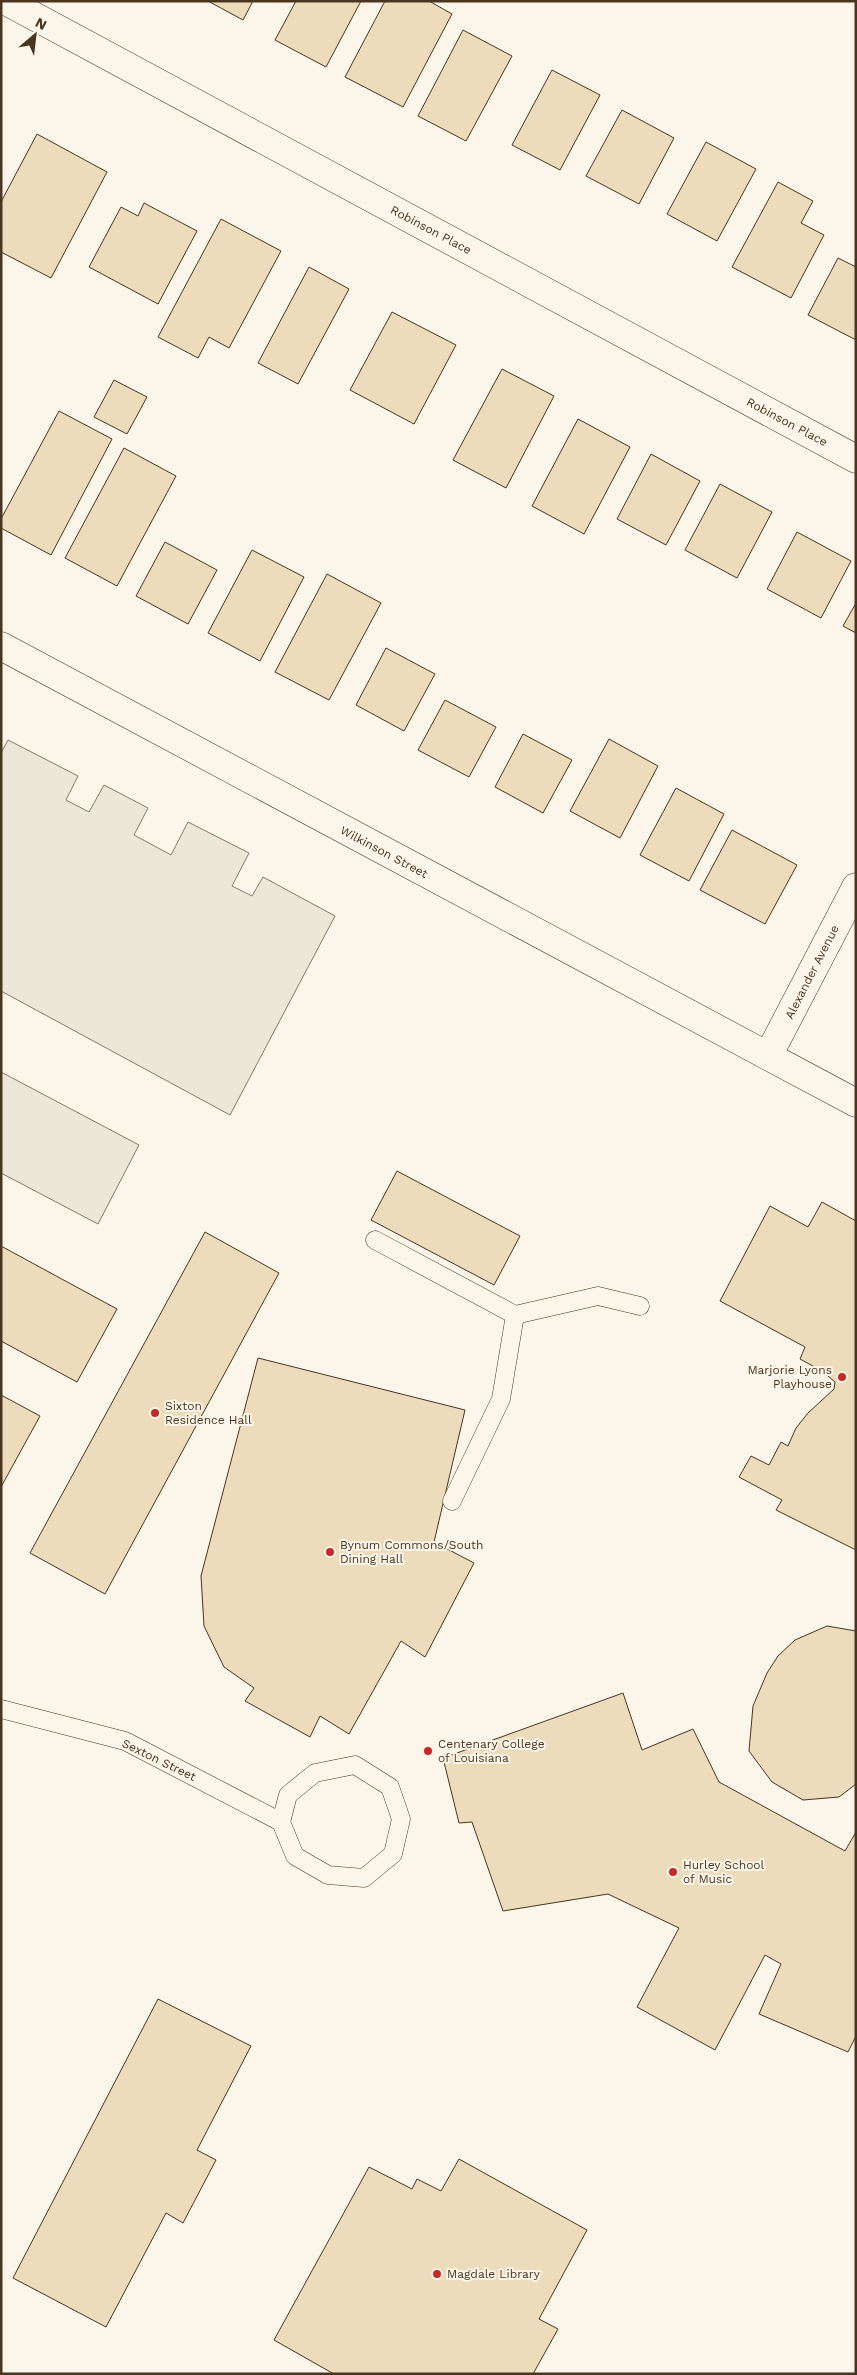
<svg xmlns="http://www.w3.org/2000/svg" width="857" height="2375" font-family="'Work Sans',sans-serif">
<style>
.parking{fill:#ede7d9;stroke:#887966}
.building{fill:#ecdcbc;stroke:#4a3520}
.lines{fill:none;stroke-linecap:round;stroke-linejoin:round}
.service-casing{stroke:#4a3520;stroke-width:19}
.minor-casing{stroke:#4a3520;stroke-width:29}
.service{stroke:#fbf6e9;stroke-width:18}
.minor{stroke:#fbf6e9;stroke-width:28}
.poi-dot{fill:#c62828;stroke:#fbf6e9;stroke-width:2}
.labels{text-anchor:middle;stroke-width:4;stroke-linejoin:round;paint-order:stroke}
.street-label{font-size:12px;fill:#4a3520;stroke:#fbf6e9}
.poi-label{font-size:12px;fill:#4a3520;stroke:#fbf6e9;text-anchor:start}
</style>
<rect width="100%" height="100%" fill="#fbf6e9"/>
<g class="parking">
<polygon points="8,740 78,776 66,800 89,812 104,785 148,808 134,835 171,855 188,822 249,853 232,886 252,896 263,877 335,916 230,1115 1,991 1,753"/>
<polygon points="1,1072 139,1145 98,1224 1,1173"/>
</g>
<g class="building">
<polygon points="208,1 253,1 243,20"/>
<polygon points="296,1 361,1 326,67 275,40"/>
<polygon points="385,1 429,1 452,14 403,107 345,77"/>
<polygon points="463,30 512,56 466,141 418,116"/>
<polygon points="552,70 600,95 560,170 512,145"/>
<polygon points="622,110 674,138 639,204 586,176"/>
<polygon points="37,134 107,172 51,278 1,252 1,202"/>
<polygon points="706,142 756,169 717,241 667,214"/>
<polygon points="778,182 813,201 801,223 824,235 791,298 732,267"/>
<polygon points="144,203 197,231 158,304 89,267 121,207 138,216"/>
<polygon points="221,219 281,251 229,348 209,337 198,358 158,337"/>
<polygon points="838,258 856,267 856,340 808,315"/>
<polygon points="309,267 349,289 298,384 258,363"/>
<polygon points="392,312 456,345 414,424 350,390"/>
<polygon points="502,369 554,396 506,488 453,460"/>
<polygon points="114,380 147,397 127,434 94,417"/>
<polygon points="59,411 112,439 51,555 1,528 1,519"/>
<polygon points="578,419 630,447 584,534 532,506"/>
<polygon points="124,448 176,476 117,586 65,558"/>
<polygon points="651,454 700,481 666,545 617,519"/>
<polygon points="720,484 772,512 737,578 685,550"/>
<polygon points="797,532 851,561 821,618 767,589"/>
<polygon points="165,542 217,570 188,624 136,596"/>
<polygon points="252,550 304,577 260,661 208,633"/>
<polygon points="327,574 381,603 329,700 275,672"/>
<polygon points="856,603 856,633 843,626"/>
<polygon points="386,648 435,674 404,731 356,705"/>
<polygon points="445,700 496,727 469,777 418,750"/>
<polygon points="523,734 572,760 543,813 495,787"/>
<polygon points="609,739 658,766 620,838 570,811"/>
<polygon points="676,788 724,814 689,881 640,855"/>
<polygon points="732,830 797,865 765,924 700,890"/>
<polygon points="397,1171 520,1236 494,1285 371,1220"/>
<polygon points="822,1202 856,1221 856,1550 776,1510 782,1500 739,1477 751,1456 769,1465 781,1442 788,1446 796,1428 808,1413 834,1389 835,1382 822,1371 800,1359 805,1347 720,1301 770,1206 808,1227"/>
<polygon points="205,1232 279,1273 105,1594 30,1553"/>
<polygon points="1,1246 117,1309 77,1382 1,1341"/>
<polygon points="258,1358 465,1410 434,1542 474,1563 425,1657 401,1641 349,1734 320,1716 310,1737 245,1701 254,1688 224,1667 204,1626 201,1576"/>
<polygon points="1,1395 40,1416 1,1487"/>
<polygon points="827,1626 856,1631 856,1784 839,1797 803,1800 772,1782 749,1751 753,1706 767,1673 778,1656 795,1640"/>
<polygon points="623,1693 642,1750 693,1729 719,1782 845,1851 856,1832 856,2036 848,2052 759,2014 781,1964 765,1955 715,2050 637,2007 679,1928 608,1894 503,1911 472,1822 459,1823 443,1758"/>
<polygon points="158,1999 251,2046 197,2150 216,2160 183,2223 166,2213 106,2327 13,2278"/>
<polygon points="459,2159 587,2230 539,2319 558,2329 533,2374 334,2374 274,2340 369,2167 412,2189 417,2179 441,2191"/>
</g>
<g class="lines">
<g class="service-casing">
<g id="service">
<polyline points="375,1240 515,1315 598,1296 640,1306"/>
<polyline points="452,1501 501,1399 515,1315"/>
<polyline points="1,1709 125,1741 281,1822 295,1856 328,1875 364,1878 393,1854 401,1819 390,1787 355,1765 315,1773 288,1795 281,1822"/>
</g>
</g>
<g class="minor-casing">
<g id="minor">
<polyline points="6,1 856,459"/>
<polyline points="1,646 856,1103"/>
<polyline points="768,1056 856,887"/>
</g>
</g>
<use href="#service" class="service"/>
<use href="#minor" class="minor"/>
</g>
<g class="poi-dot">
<circle cx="842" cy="1377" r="5"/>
<circle cx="155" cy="1413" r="5"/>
<circle cx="330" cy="1552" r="5"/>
<circle cx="428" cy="1751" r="5"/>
<circle cx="673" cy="1872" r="5"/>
<circle cx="437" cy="2274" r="5"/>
</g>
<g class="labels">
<g class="street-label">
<text transform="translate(431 230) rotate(28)" y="4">Robinson Place</text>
<text transform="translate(787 422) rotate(28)" y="4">Robinson Place</text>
<text transform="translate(384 852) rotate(28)" y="4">Wilkinson Street</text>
<text transform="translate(812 972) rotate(-63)" y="4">Alexander Avenue</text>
<text transform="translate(159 1760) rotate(26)" y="4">Sexton Street</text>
</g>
<g class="poi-label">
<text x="832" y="1374" text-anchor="end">Marjorie Lyons<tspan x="832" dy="14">Playhouse</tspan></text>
<text x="165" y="1410">Sixton<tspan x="165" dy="14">Residence Hall</tspan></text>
<text x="340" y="1549">Bynum Commons/South<tspan x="340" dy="14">Dining Hall</tspan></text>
<text x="438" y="1748">Centenary College<tspan x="438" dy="14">of Louisiana</tspan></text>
<text x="683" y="1869">Hurley School<tspan x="683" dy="14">of Music</tspan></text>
<text x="447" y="2278">Magdale Library</text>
</g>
</g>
<rect width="857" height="2375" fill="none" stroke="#4a3520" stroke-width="5"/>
<g transform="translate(35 35) rotate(28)" stroke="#fbf6e9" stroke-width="4" paint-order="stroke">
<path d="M0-4L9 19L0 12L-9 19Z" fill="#4a3520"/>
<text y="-8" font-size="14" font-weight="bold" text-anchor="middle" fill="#4a3520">N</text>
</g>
</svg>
